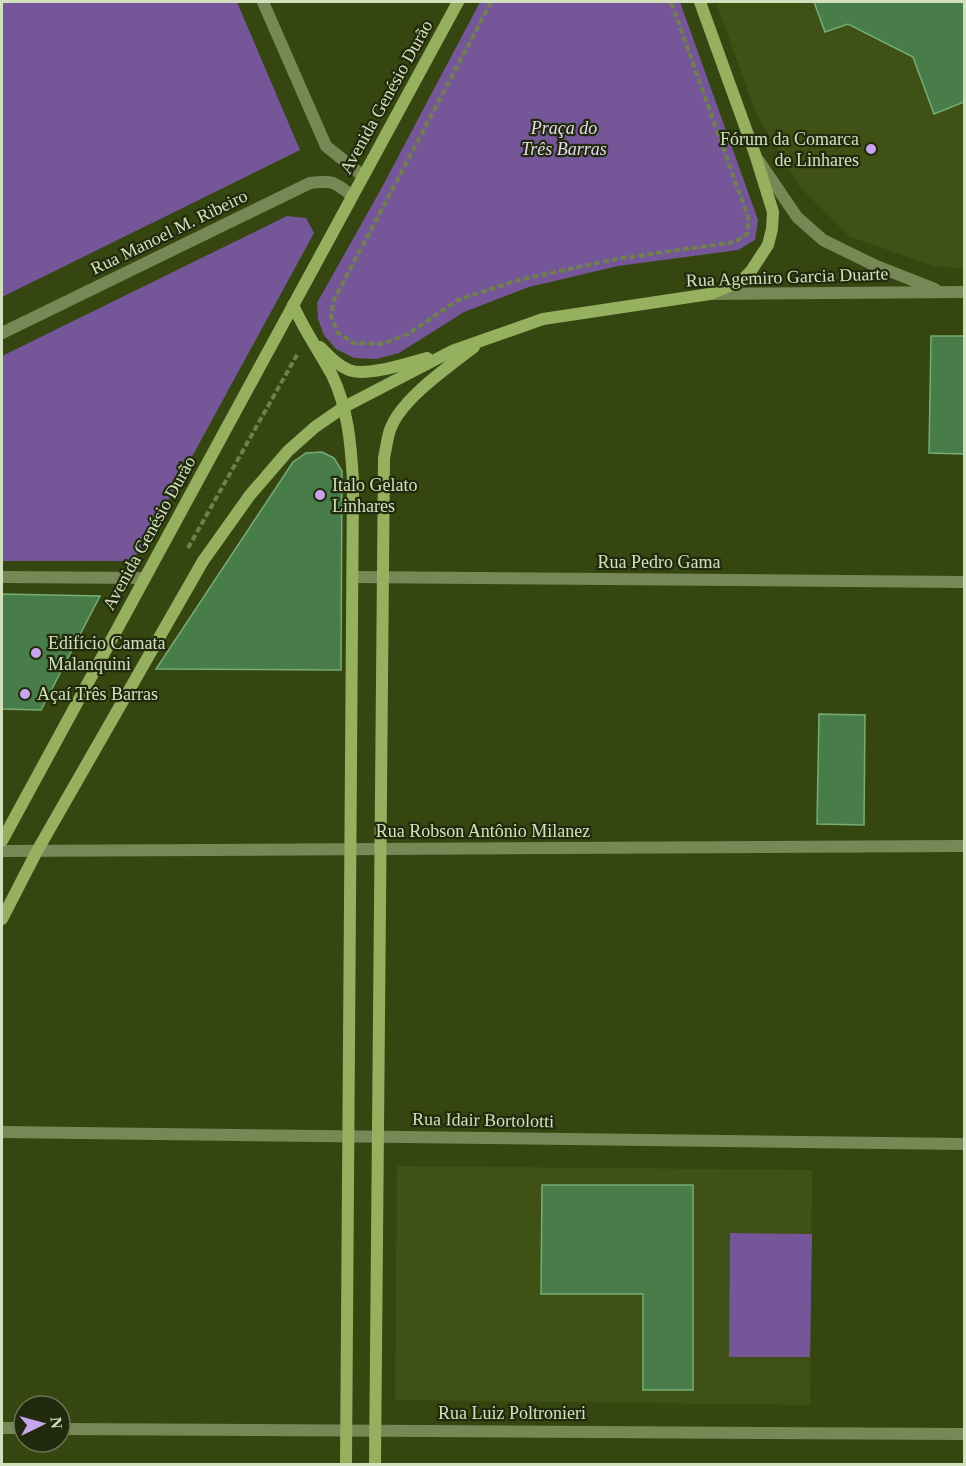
<svg xmlns="http://www.w3.org/2000/svg" width="966" height="1466" font-family="'Times New Roman',serif">
<style>
.built{fill:#3f5114}
.green{fill:#755699}
.building{fill:#487d49;stroke:#76ad76;stroke-width:1.5}
.lines{fill:none;stroke-linecap:round;stroke-linejoin:round}
.path{stroke:#707f50;stroke-width:4;stroke-dasharray:6 3;stroke-linecap:butt}
.street{stroke:#768856;stroke-width:12}
.secondary{stroke:#95b05f;stroke-width:12}
.poi-dot{fill:#c7a6ef;stroke:#212a0d;stroke-width:2}
.labels{text-anchor:middle;stroke-width:4.5;stroke-linejoin:round;paint-order:stroke}
.street-label{font-size:18px;fill:#d3e0bd;stroke:#212a0d}
.park-label{font-size:18px;font-style:italic;fill:#e2d6f1;stroke:#212a0d}
.poi-label{font-size:18px;fill:#d3e0bd;stroke:#212a0d;text-anchor:start}
</style>
<rect width="100%" height="100%" fill="#364611"/>
<g class="built">
<polygon points="716,2 964,2 964,268 937,267 850,237 798,185 756,113"/>
<polygon points="397,1166 812,1170 810,1405 395,1400"/>
</g>
<g class="green">
<polygon points="2,2 237,2 300,150 2,297"/>
<polygon points="480,2 680,2 758,220 755,240 738,250 618,266 529,287 464,312 399,353 376,359 354,358 336,349 324,335 318,319 317,303 381,189"/>
<polygon points="287,216 306,218 314,233 140,552 126,561 2,561 2,356"/>
<polygon points="730,1233 812,1234 810,1357 729,1357"/>
</g>
<g class="building">
<polygon points="814,2 964,2 964,102 934,114 913,57 848,24 825,32"/>
<polygon points="931,336 964,336 964,454 929,453"/>
<polygon points="322,452 334,458 342,471 341,670 156,669 293,462 306,453"/>
<polygon points="2,594 100,596 41,710 2,709"/>
<polygon points="819,714 865,715 864,825 817,824"/>
<polygon points="542,1185 693,1185 693,1390 643,1390 643,1294 541,1294"/>
</g>
<g class="lines">
<g class="path">
<polyline points="491,2 334,300 331,316 338,333 353,343 382,344 408,334 458,300 518,280 616,259 735,242 747,234 749,220 671,2"/>
<polyline points="188,548 298,353"/>
</g>
<g class="street">
<polyline points="263,2 326,146 363,176"/>
<polyline points="759,161 797,217 823,240 874,265 935,289"/>
<polyline points="711,294 964,292"/>
<path d="M2 333 310 183C333 180 335 182 352 196"/>
<polyline points="2,577 144,578"/>
<polyline points="352,577 964,582"/>
<polyline points="2,851 964,846"/>
<polyline points="2,1132 964,1144"/>
<polyline points="2,1428 24,1428"/>
<polyline points="60,1429 964,1434"/>
</g>
<g class="secondary">
<path d="M293 305C304 330 319 351 332 375 348 408 351 445 353 481L346 1464"/>
<path d="M320 347C329 356 337 365 349 370 367 377 408 363 427 358"/>
<polyline points="2,841 458,2"/>
<polyline points="2,919 37,851 203,561 250,495 288,451 315,427 344,407 452,351 543,319 710,294 741,281 751,271 768,245 772,229 773,212 755,154 700,2"/>
<path d="M375 1464 384 458C386 449 387 439 390 430 400 400 448 367 474 347"/>
</g>
</g>
<g class="poi-dot">
<circle cx="871" cy="149" r="6"/>
<circle cx="320" cy="495" r="6"/>
<circle cx="36" cy="653" r="6"/>
<circle cx="25" cy="694" r="6"/>
</g>
<g class="labels">
<g class="street-label">
<text transform="translate(386 97) rotate(-61)" y="6">Avenida Genésio Durão</text>
<text transform="translate(169 232) rotate(-26)" y="6">Rua Manoel M. Ribeiro</text>
<text transform="translate(787 277) rotate(-2)" y="6">Rua Agemiro Garcia Duarte</text>
<text transform="translate(149 533) rotate(-61)" y="6">Avenida Genésio Durão</text>
<text x="659" y="568">Rua Pedro Gama</text>
<text x="483" y="837">Rua Robson Antônio Milanez</text>
<text transform="translate(483 1120) rotate(1)" y="6">Rua Idair Bortolotti</text>
<text x="512" y="1419">Rua Luiz Poltronieri</text>
</g>
<g class="park-label">
<text x="564" y="134">Praça do<tspan x="564" dy="21">Três Barras</tspan></text>
</g>
<g class="poi-label">
<text x="859" y="145" text-anchor="end">Fórum da Comarca<tspan x="859" dy="21">de Linhares</tspan></text>
<text x="332" y="491">Italo Gelato<tspan x="332" dy="21">Linhares</tspan></text>
<text x="48" y="649">Edifício Camata<tspan x="48" dy="21">Malanquini</tspan></text>
<text x="37" y="700">Açaí Três Barras</text>
</g>
</g>
<rect width="966" height="1466" fill="none" stroke="#d3e0bd" stroke-width="6"/>
<g transform="translate(42 1424) rotate(85)"><circle r="28" fill="#212a0d" stroke="#687353" stroke-width="1.5"/>
<path d="M0-4.5L10 22L0 15L-10 22Z" fill="#c7a6ef"/>
<text y="-9" font-size="16" font-weight="bold" text-anchor="middle" fill="#d3e0bd">N</text>
</g>
</svg>
